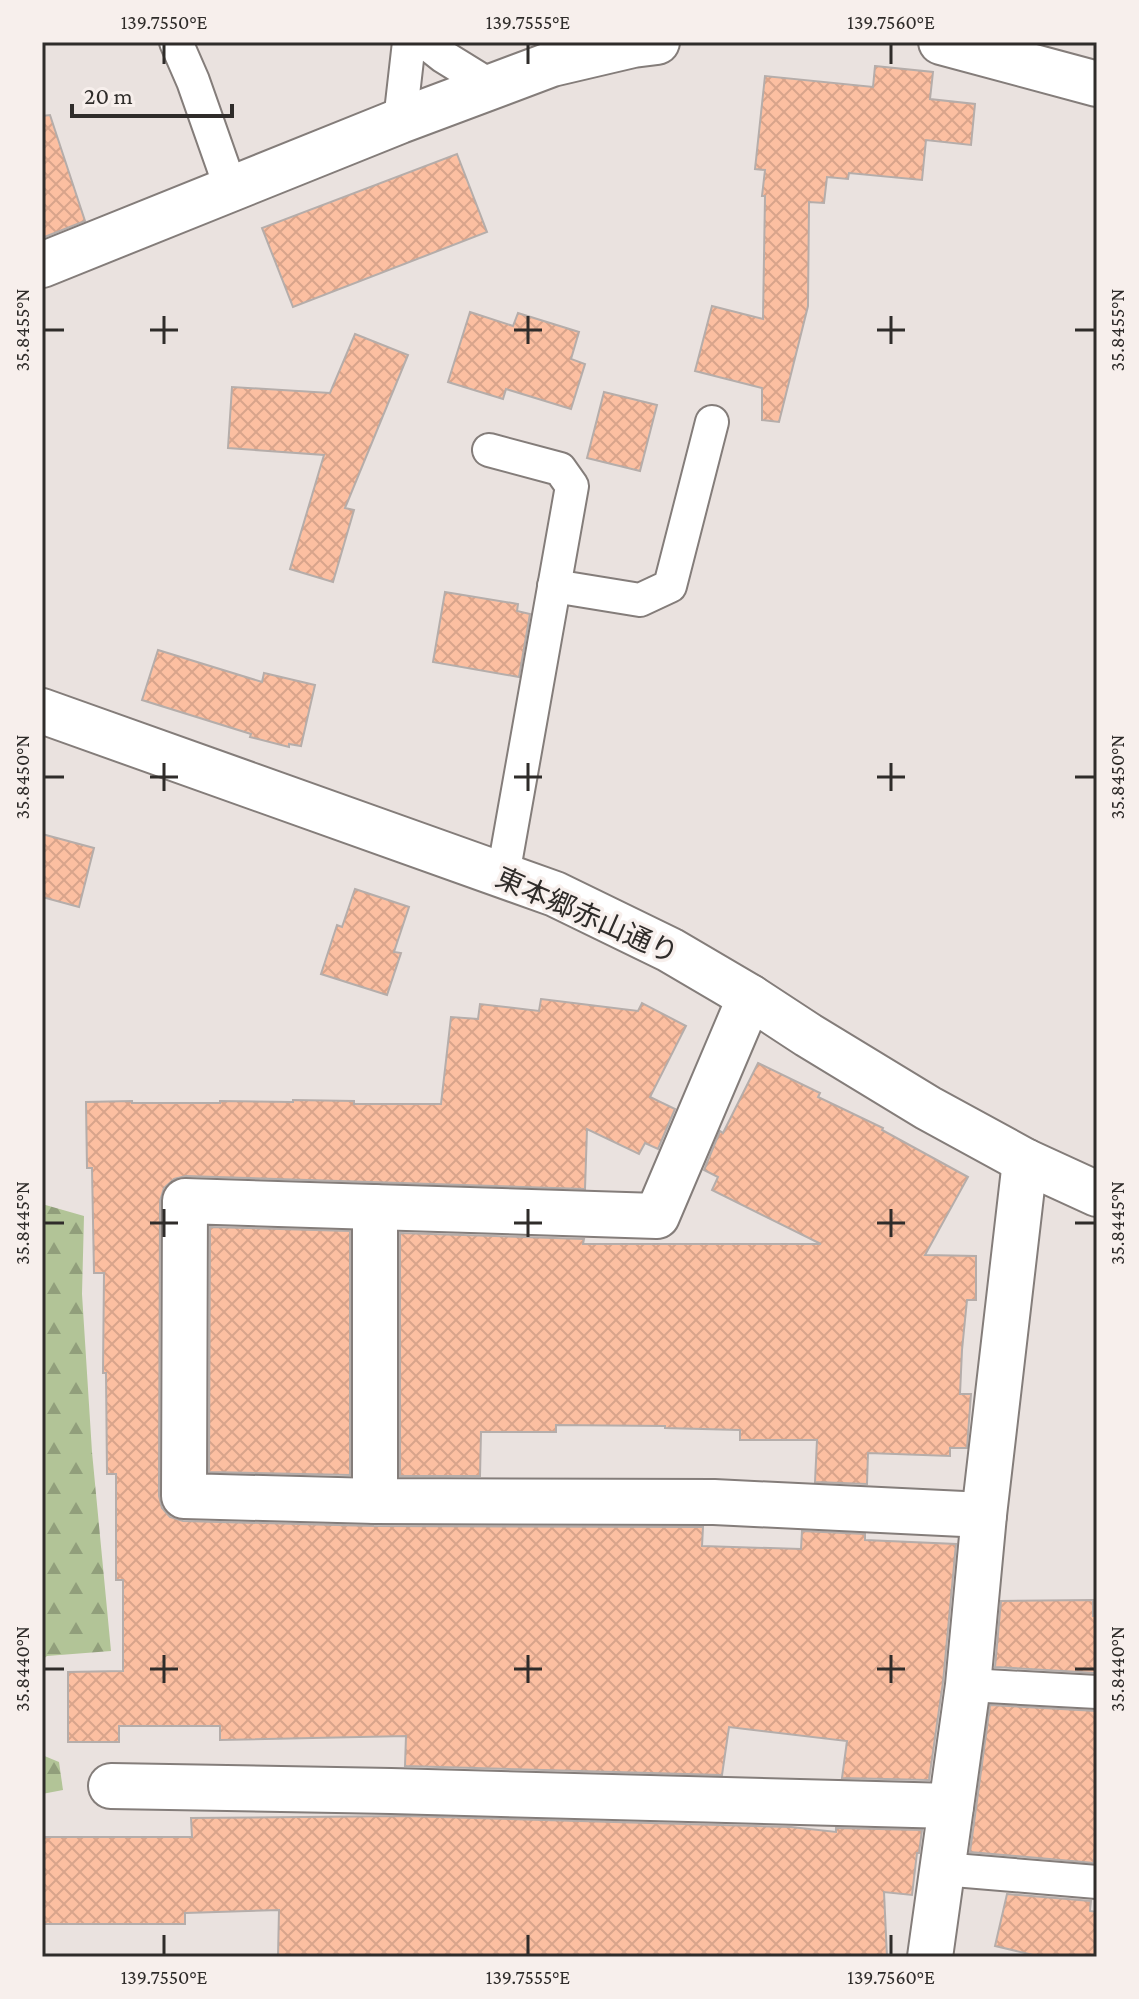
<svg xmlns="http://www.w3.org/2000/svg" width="1139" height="1999" font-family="'Crimson Pro','Noto Sans JP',serif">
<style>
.forest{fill:url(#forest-firs)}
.building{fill:url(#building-cross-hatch);stroke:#b5adaa;stroke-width:2}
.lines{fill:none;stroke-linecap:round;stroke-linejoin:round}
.lane-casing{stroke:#847d7a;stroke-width:36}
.street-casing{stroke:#847d7a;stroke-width:48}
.secondary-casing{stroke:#847d7a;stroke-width:48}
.lane{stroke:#fff;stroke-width:32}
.street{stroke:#fff;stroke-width:44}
.secondary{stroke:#fff;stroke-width:44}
.ticks{fill:none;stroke:#2f2c2a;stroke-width:3}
.labels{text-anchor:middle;stroke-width:7;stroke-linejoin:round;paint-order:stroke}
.street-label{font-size:28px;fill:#2f2c2a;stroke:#f7efec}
.neatline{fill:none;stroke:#2f2c2a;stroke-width:3}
.ticks-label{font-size:20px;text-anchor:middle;fill:#2f2c2a}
</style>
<defs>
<pattern id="forest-firs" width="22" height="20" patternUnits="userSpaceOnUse" patternTransform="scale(2)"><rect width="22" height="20" fill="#b2c497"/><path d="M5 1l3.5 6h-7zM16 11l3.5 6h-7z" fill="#919f7b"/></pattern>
<pattern id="building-cross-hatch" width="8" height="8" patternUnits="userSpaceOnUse" patternTransform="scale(2)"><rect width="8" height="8" fill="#fcbfa1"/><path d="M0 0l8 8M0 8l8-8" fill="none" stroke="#d8a48b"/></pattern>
</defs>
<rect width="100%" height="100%" fill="#eae2df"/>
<g class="forest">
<polygon points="42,1204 84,1216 82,1294 92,1452 111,1651 47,1656 42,1660"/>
<polygon points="42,1755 59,1762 63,1790 42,1794"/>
</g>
<g class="building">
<polygon points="875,66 933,72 930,99 975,104 971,145 926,140 922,180 849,173 848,179 827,177 824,203 809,202 808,306 779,422 762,420 762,388 695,371 712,306 763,319 765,196 762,196 765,170 755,169 765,76 873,87"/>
<polygon points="50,115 85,221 42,238 42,116"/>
<polygon points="457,154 487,232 293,307 262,228"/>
<polygon points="470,312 513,326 518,313 579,332 571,359 585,364 571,409 506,389 503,399 448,382"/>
<polygon points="355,334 408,355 345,508 354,510 333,582 290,569 324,455 228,448 232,387 330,393"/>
<polygon points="604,392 657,405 640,471 587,458"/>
<polygon points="445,592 518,604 517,611 530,614 519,677 433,662"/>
<polygon points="158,650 262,682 264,673 315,685 301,746 289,744 289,747 250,737 251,734 142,700"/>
<polygon points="42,834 94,848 79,907 42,897"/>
<polygon points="355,889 409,907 394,952 401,953 387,995 321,974 337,925 342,927"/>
<polygon points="541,999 638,1011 642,1003 686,1026 650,1097 675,1109 658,1149 645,1143 639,1154 587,1129 585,1189 186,1176 174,1179 164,1188 160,1201 159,1496 162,1508 170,1517 183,1521 374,1526 703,1527 702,1546 801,1549 802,1531 865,1534 865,1540 956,1544 943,1682 929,1780 842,1778 847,1741 729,1727 722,1775 405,1766 406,1736 220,1740 220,1726 119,1726 119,1742 68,1742 68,1672 123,1671 123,1580 116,1580 116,1474 107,1474 106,1373 103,1373 104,1273 94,1273 92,1168 87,1168 86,1102 132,1101 132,1103 220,1103 220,1101 293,1102 293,1100 354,1101 354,1104 441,1104 451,1017 478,1019 480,1004 539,1011"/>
<polygon points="758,1063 820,1093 818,1097 883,1128 882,1130 968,1177 925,1255 976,1256 976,1300 967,1300 962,1350 960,1394 971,1394 967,1448 950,1448 950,1456 868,1453 867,1484 815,1482 817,1440 740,1440 740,1430 665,1428 665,1426 556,1425 556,1432 481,1432 480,1476 400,1476 400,1233 584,1239 583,1244 821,1244 712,1190 718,1177 704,1170 720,1131 723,1133"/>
<polygon points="210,1227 350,1231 350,1475 209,1472"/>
<polygon points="1093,1600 1093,1616 1097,1616 1097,1673 995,1667 1001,1601"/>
<polygon points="990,1705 1097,1711 1097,1814 1094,1863 970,1852"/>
<polygon points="404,1816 791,1827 836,1832 836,1828 922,1830 919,1853 917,1853 912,1895 884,1892 887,1957 278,1957 279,1910 185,1913 185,1924 42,1924 42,1837 192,1837 191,1818"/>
<polygon points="1007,1894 1091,1901 1090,1911 1097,1912 1097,1957 1042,1957 995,1946"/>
</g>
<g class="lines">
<g class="lane-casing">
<g id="lane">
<polyline points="176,42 193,81 231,189"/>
<polyline points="425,42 444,57 491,86"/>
<polyline points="400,121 409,42"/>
<polyline points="489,450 560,469 572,486 503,875"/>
<polyline points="554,586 640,600 670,586 712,422"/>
<polyline points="968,1685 1097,1692"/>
<polyline points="942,1869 1097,1882"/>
</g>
</g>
<g class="street-casing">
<g id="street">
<polyline points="941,42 1097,84"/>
<polyline points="42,265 400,121 552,64 633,45 657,42"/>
<polyline points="750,997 657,1216 185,1201 184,1496 375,1501 714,1502 984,1515"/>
<polyline points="375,1207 375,1501"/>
<polyline points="111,1786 391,1791 951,1806"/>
<polyline points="930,1957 968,1685 984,1515 1025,1161"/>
</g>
</g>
<g class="secondary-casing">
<polyline id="secondary" points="42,711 555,894 670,950 750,997 808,1035 928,1108 1025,1161 1097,1194"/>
</g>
<use href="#lane" class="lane"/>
<use href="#street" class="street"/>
<use href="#secondary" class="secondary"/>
</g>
<path class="ticks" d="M164 44V64M528 44V64M891 44V64M164 316V344M528 316V344M891 316V344M44 330H64M150 330H178M514 330H542M877 330H905M1075 330H1095M164 763V791M528 763V791M891 763V791M44 777H64M150 777H178M514 777H542M877 777H905M1075 777H1095M164 1209V1237M528 1209V1237M891 1209V1237M44 1223H64M150 1223H178M514 1223H542M877 1223H905M1075 1223H1095M164 1655V1683M528 1655V1683M891 1655V1683M44 1669H64M150 1669H178M514 1669H542M877 1669H905M1075 1669H1095M164 1935V1955M528 1935V1955M891 1935V1955"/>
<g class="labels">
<g class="street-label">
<text transform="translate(587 915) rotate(24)" y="10">東本郷赤山通り</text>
</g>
</g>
<rect width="1139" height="1999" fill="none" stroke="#f7efec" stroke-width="88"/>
<path d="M72 104v12h160v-12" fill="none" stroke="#2f2c2a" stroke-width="4"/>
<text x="84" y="104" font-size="24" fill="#2f2c2a" stroke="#f7efec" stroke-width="6" paint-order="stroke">20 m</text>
<rect x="44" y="44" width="1051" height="1911" class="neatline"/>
<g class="ticks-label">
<text x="164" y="29">139.7550°E</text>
<text x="528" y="29">139.7555°E</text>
<text x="891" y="29">139.7560°E</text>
<text transform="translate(22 330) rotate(-90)" y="7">35.8455°N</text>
<text transform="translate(1117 330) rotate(-90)" y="7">35.8455°N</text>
<text transform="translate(22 777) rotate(-90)" y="7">35.8450°N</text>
<text transform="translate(1117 777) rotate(-90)" y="7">35.8450°N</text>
<text transform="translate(22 1223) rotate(-90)" y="7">35.8445°N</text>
<text transform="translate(1117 1223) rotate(-90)" y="7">35.8445°N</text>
<text transform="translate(22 1669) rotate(-90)" y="7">35.8440°N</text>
<text transform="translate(1117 1669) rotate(-90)" y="7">35.8440°N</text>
<text x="164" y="1984">139.7550°E</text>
<text x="528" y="1984">139.7555°E</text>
<text x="891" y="1984">139.7560°E</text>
</g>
</svg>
